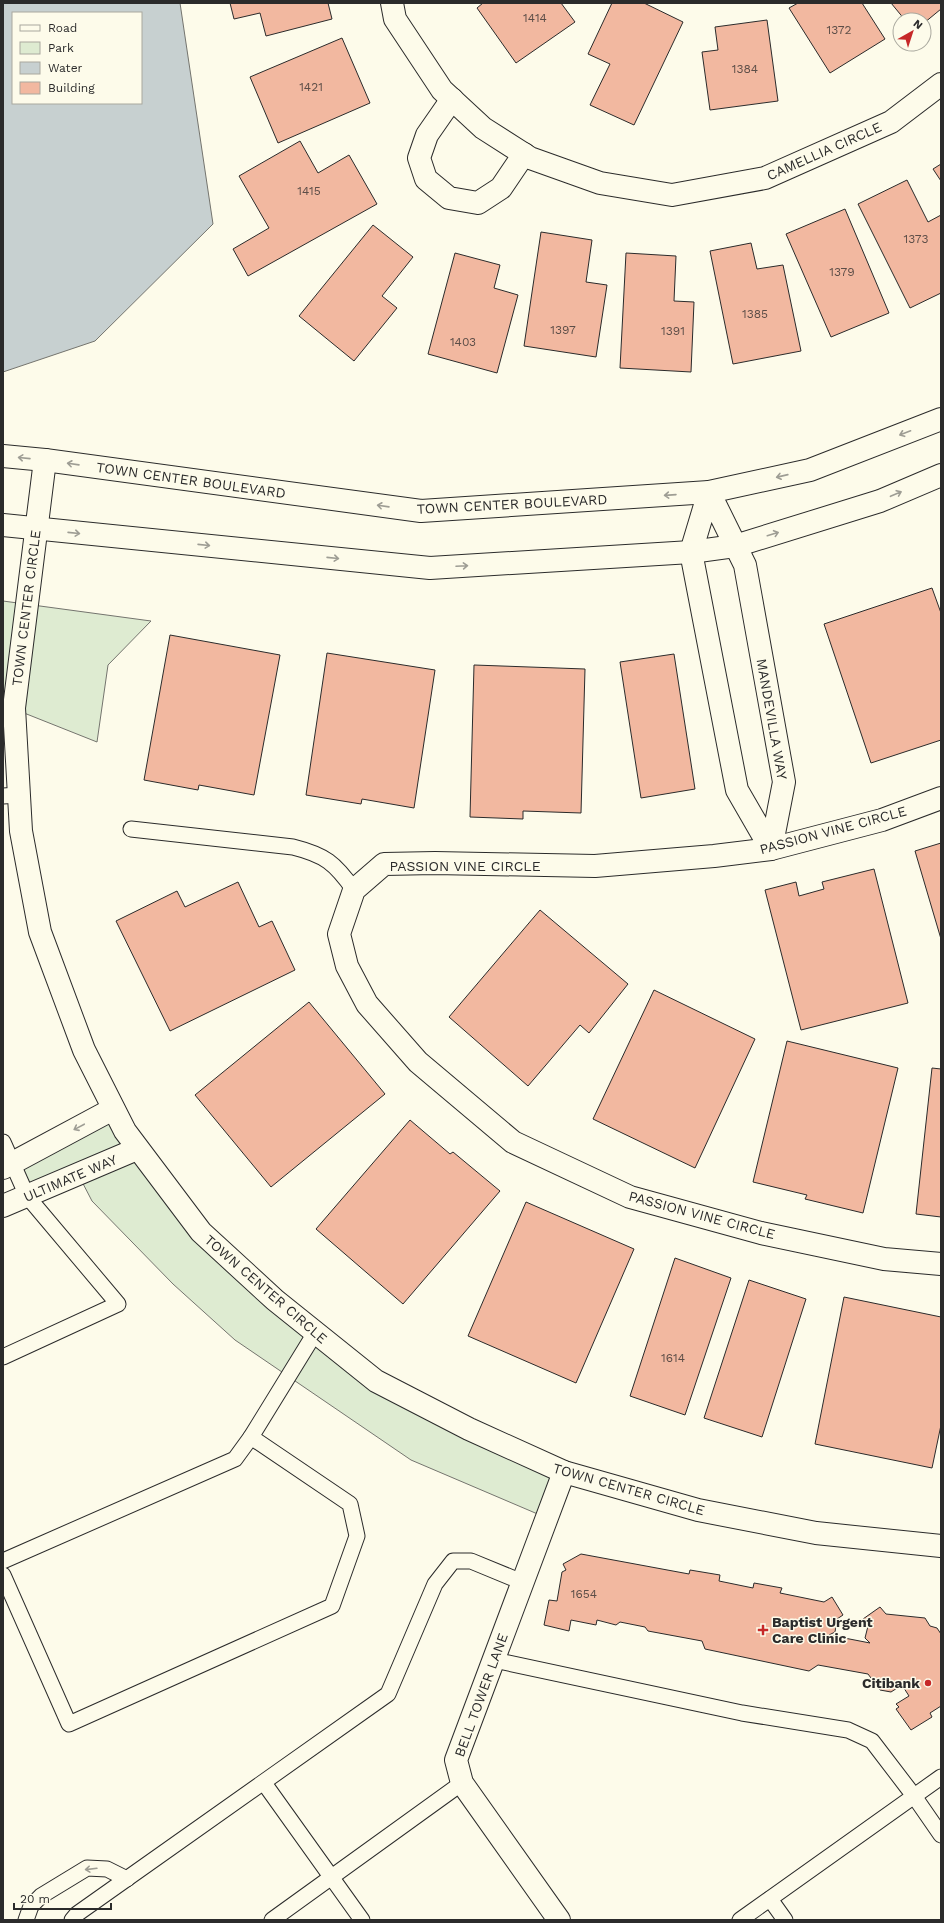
<svg xmlns="http://www.w3.org/2000/svg" width="944" height="1923" font-family="'Work Sans',sans-serif">
<style>
.green{fill:#deebd1;stroke:#74746e}
.water{fill:#c7d0d0;stroke:#74746e;fill-rule:evenodd}
.building{fill:#f2b8a0;stroke:#2b2b2b}
.lines{fill:none;stroke-linecap:round;stroke-linejoin:round}
.lane-casing{stroke:#2b2b2b;stroke-width:17}
.street-casing{stroke:#2b2b2b;stroke-width:24}
.secondary-casing{stroke:#2b2b2b;stroke-width:24}
.lane{stroke:#fdfbea;stroke-width:15}
.street{stroke:#fdfbea;stroke-width:22}
.secondary{stroke:#fdfbea;stroke-width:22}
.oneway{stroke:#9e9d94}
.poi-dot{fill:#c62828;stroke:#fdfbea;stroke-width:1.5}
.labels{text-anchor:middle;stroke-width:3;stroke-linejoin:round;paint-order:stroke}
.number-label{font-size:12px;fill:#5d4e48}
.street-label{font-size:14px;fill:#2b2b2b;stroke:#fdfbea}
.poi-label{font-size:14px;font-weight:bold;fill:#2b2b2b;stroke:#fdfbea;text-anchor:start}
</style>
<rect width="100%" height="100%" fill="#fdfbea"/>
<g class="green">
<polygon points="3,601 151,621 108,665 97,742 14,709 3,707"/>
<polygon points="113,1109 201,1232 376,1381 564,1472 547,1518 411,1460 235,1340 173,1284 92,1201 78,1174 27,1196 12,1163"/>
</g>
<path class="water" d="M3 3H180L213 224 95 341 3 372ZM13 13H141V103H13Z"/>
<g class="building">
<polygon points="230,3 328,3 332,19 266,36 260,13 234,19"/>
<polygon points="483,3 561,3 575,22 516,63 477,8"/>
<polygon points="612,3 644,3 683,22 634,125 590,105 610,64 588,54"/>
<polygon points="798,3 862,3 885,39 830,73 789,8"/>
<polygon points="891,3 941,3 941,9 924,23 924,20 905,20"/>
<polygon points="767,20 778,101 710,110 702,52 718,50 715,27"/>
<polygon points="342,38 370,103 278,143 250,77"/>
<polygon points="300,141 318,173 349,155 377,204 248,276 233,249 269,228 239,176"/>
<polygon points="941,164 941,181 933,169"/>
<polygon points="907,180 928,222 941,215 941,293 910,308 858,204"/>
<polygon points="845,209 889,313 831,337 786,234"/>
<polygon points="373,225 413,257 382,296 397,308 354,361 299,316"/>
<polygon points="541,232 592,240 586,282 607,285 596,357 524,346"/>
<polygon points="751,243 757,269 783,265 801,351 733,364 710,251"/>
<polygon points="455,253 500,265 494,288 518,295 497,373 428,354"/>
<polygon points="626,253 676,256 674,301 694,302 691,372 620,368"/>
<polygon points="932,588 941,613 941,740 871,763 824,624"/>
<polygon points="170,635 280,655 254,795 199,785 198,790 144,780"/>
<polygon points="327,653 435,670 414,808 362,799 361,804 306,795"/>
<polygon points="674,654 695,789 641,798 620,662"/>
<polygon points="474,665 585,669 581,813 523,811 523,819 470,817"/>
<polygon points="941,843 941,939 915,851"/>
<polygon points="874,869 908,1003 801,1030 765,890 796,882 799,896 824,889 822,882"/>
<polygon points="238,882 259,927 272,921 295,970 170,1031 116,921 177,891 185,907"/>
<polygon points="540,910 628,984 589,1033 580,1025 528,1086 449,1017"/>
<polygon points="654,990 755,1039 695,1168 593,1119"/>
<polygon points="309,1002 385,1094 271,1187 195,1095"/>
<polygon points="787,1041 898,1068 863,1213 805,1199 807,1195 753,1182"/>
<polygon points="932,1068 941,1069 941,1217 916,1214"/>
<polygon points="410,1120 450,1154 453,1152 500,1191 403,1304 316,1229"/>
<polygon points="526,1202 634,1249 576,1383 468,1336"/>
<polygon points="675,1258 731,1278 685,1415 630,1396"/>
<polygon points="749,1280 806,1299 762,1437 704,1418"/>
<polygon points="844,1297 941,1317 941,1425 932,1468 815,1444"/>
<polygon points="581,1554 689,1574 690,1570 720,1575 719,1581 753,1588 754,1583 782,1588 780,1593 824,1602 832,1597 843,1615 837,1619 835,1632 829,1635 870,1643 865,1638 868,1626 863,1619 880,1607 886,1614 925,1618 930,1626 937,1628 941,1634 941,1706 930,1713 932,1717 911,1730 896,1709 899,1707 896,1704 909,1696 902,1685 891,1692 880,1690 868,1674 818,1665 809,1671 705,1649 702,1641 648,1631 645,1627 620,1622 616,1625 597,1620 596,1625 571,1620 569,1631 544,1625 549,1600 557,1601 562,1572 566,1570 563,1564"/>
</g>
<g class="lines">
<g class="lane-casing">
<g id="lane">
<polyline points="3,796 19,795"/>
<path d="M131 829 293 847C325 855 335 863 354 890"/>
<polyline points="3,1142 27,1196 118,1304 3,1357"/>
<polyline points="3,1561 235,1459 251,1437"/>
<polyline points="3,1575 69,1724 332,1606 357,1536 350,1504 251,1437 315,1333"/>
<polyline points="494,1660 742,1713 848,1730 872,1741 914,1796 941,1835"/>
<polyline points="264,1783 362,1920"/>
<polyline points="770,1899 785,1920"/>
<polyline points="26,1920 31,1906 41,1896 87,1868 107,1869 127,1879"/>
<polyline points="72,1920 77,1914 388,1694 435,1584 453,1561 471,1561 522,1582"/>
<polyline points="272,1920 462,1783"/>
<polyline points="740,1920 941,1777"/>
</g>
</g>
<g class="street-casing">
<g id="street">
<polyline points="392,3 395,19 442,90 483,128 530,158 600,183 672,195 765,178 891,122 941,84"/>
<polyline points="452,99 427,135 419,158 426,179 449,198 478,203 501,188 524,154"/>
<polygon points="709,492 745,565 784,782 771,849 737,790 691,552"/>
<polyline points="941,798 882,820 771,849 714,856 595,866 435,863 384,864 354,890 339,934 347,966 367,1004 418,1062 513,1142 630,1197 761,1233 884,1259 941,1264"/>
<polyline points="3,1168 113,1109"/>
<polyline points="3,1206 137,1149"/>
<polyline points="559,1920 462,1783 456,1760 564,1472"/>
</g>
</g>
<g class="secondary-casing">
<g id="secondary">
<polyline points="3,456 45,460 421,511 709,492 810,470 941,419"/>
<polyline points="45,460 14,708 21,831 40,932 84,1050 125,1131 201,1232 275,1300 376,1381 469,1429 564,1472 698,1510 816,1533 941,1546"/>
<polyline points="3,525 430,568 691,552 735,546 880,501 941,475"/>
</g>
</g>
<use href="#lane" class="lane"/>
<use href="#street" class="street"/>
<use href="#secondary" class="secondary"/>
</g>
<defs><path id="oneway-shaft" d="M-6 0H5M1.5-3L5.5 0L1.5 3" fill="none" stroke-width="1.6" stroke-linecap="round" stroke-linejoin="round"/></defs>
<g class="oneway">
<use href="#oneway-shaft" transform="translate(905 433) rotate(159)"/>
<use href="#oneway-shaft" transform="translate(24 458) rotate(-174)"/>
<use href="#oneway-shaft" transform="translate(73 464) rotate(-172)"/>
<use href="#oneway-shaft" transform="translate(782 476) rotate(167)"/>
<use href="#oneway-shaft" transform="translate(896 494) rotate(-23)"/>
<use href="#oneway-shaft" transform="translate(670 495) rotate(176)"/>
<use href="#oneway-shaft" transform="translate(383 506) rotate(-172)"/>
<use href="#oneway-shaft" transform="translate(74 533) rotate(6)"/>
<use href="#oneway-shaft" transform="translate(773 534) rotate(-17)"/>
<use href="#oneway-shaft" transform="translate(204 545) rotate(6)"/>
<use href="#oneway-shaft" transform="translate(333 558) rotate(6)"/>
<use href="#oneway-shaft" transform="translate(462 566) rotate(-3)"/>
<use href="#oneway-shaft" transform="translate(79 1127) rotate(152)"/>
<use href="#oneway-shaft" transform="translate(91 1869) rotate(173)"/>
</g>
<g class="poi-dot">
<path d="M761 1624h4v4h4v4h-4v4h-4v-4h-4v-4h4z"/>
<circle cx="928" cy="1683" r="4"/>
</g>
<g class="labels">
<g class="number-label">
<text x="535" y="22">1414</text>
<text x="839" y="34">1372</text>
<text x="745" y="73">1384</text>
<text x="311" y="91">1421</text>
<text x="309" y="195">1415</text>
<text x="916" y="243">1373</text>
<text x="842" y="276">1379</text>
<text x="755" y="318">1385</text>
<text x="563" y="334">1397</text>
<text x="673" y="335">1391</text>
<text x="463" y="346">1403</text>
<text x="673" y="1362">1614</text>
<text x="584" y="1598">1654</text>
</g>
<g class="street-label">
<text transform="translate(824 151) rotate(-24)" y="5">CAMELLIA CIRCLE</text>
<text transform="translate(191 480) rotate(8)" y="5">TOWN CENTER BOULEVARD</text>
<text transform="translate(512 504) rotate(-3)" y="5">TOWN CENTER BOULEVARD</text>
<text transform="translate(26 608) rotate(-83)" y="5">TOWN CENTER CIRCLE</text>
<text transform="translate(772 719) rotate(80)" y="5">MANDEVILLA WAY</text>
<text transform="translate(833 830) rotate(-15)" y="5">PASSION VINE CIRCLE</text>
<text x="465" y="871">PASSION VINE CIRCLE</text>
<text transform="translate(70 1178) rotate(-23)" y="5">ULTIMATE WAY</text>
<text transform="translate(702 1215) rotate(15)" y="5">PASSION VINE CIRCLE</text>
<text transform="translate(266 1289) rotate(41)" y="5">TOWN CENTER CIRCLE</text>
<text transform="translate(629 1489) rotate(16)" y="5">TOWN CENTER CIRCLE</text>
<text transform="translate(481 1695) rotate(-70)" y="5">BELL TOWER LANE</text>
</g>
<g class="poi-label">
<text x="772" y="1627">Baptist Urgent<tspan x="772" dy="16">Care Clinic</tspan></text>
<text x="920" y="1688" text-anchor="end">Citibank</text>
</g>
</g>
<rect width="944" height="1923" fill="none" stroke="#2b2b2b" stroke-width="8"/>
<rect x="12" y="12" width="130" height="92" fill="#fdfbea" stroke="#a9a89e"/>
<rect x="20" y="25" width="20" height="6" fill="#fdfbea" stroke="#a9a89e"/>
<text x="48" y="32" font-size="12" fill="#2b2b2b">Road</text>
<rect x="20" y="42" width="20" height="12" fill="#deebd1" stroke="#a9a89e"/>
<text x="48" y="52" font-size="12" fill="#2b2b2b">Park</text>
<rect x="20" y="62" width="20" height="12" fill="#c7d0d0" stroke="#a9a89e"/>
<text x="48" y="72" font-size="12" fill="#2b2b2b">Water</text>
<rect x="20" y="82" width="20" height="12" fill="#f2b8a0" stroke="#a9a89e"/>
<text x="48" y="92" font-size="12" fill="#2b2b2b">Building</text>
<g transform="translate(912 32) rotate(39)"><circle r="19" fill="#fdfbea" stroke="#a9a89e"/>
<path d="M0-3L7 15L0 10L-7 15Z" fill="#c62828"/>
<text y="-6" font-size="11" font-weight="bold" text-anchor="middle" fill="#2b2b2b">N</text>
</g>
<path d="M14 1903v6h97v-6" fill="none" stroke="#2b2b2b" stroke-width="2"/>
<text x="20" y="1903" font-size="12" fill="#2b2b2b" stroke="#fdfbea" stroke-width="3" paint-order="stroke">20 m</text>
</svg>
